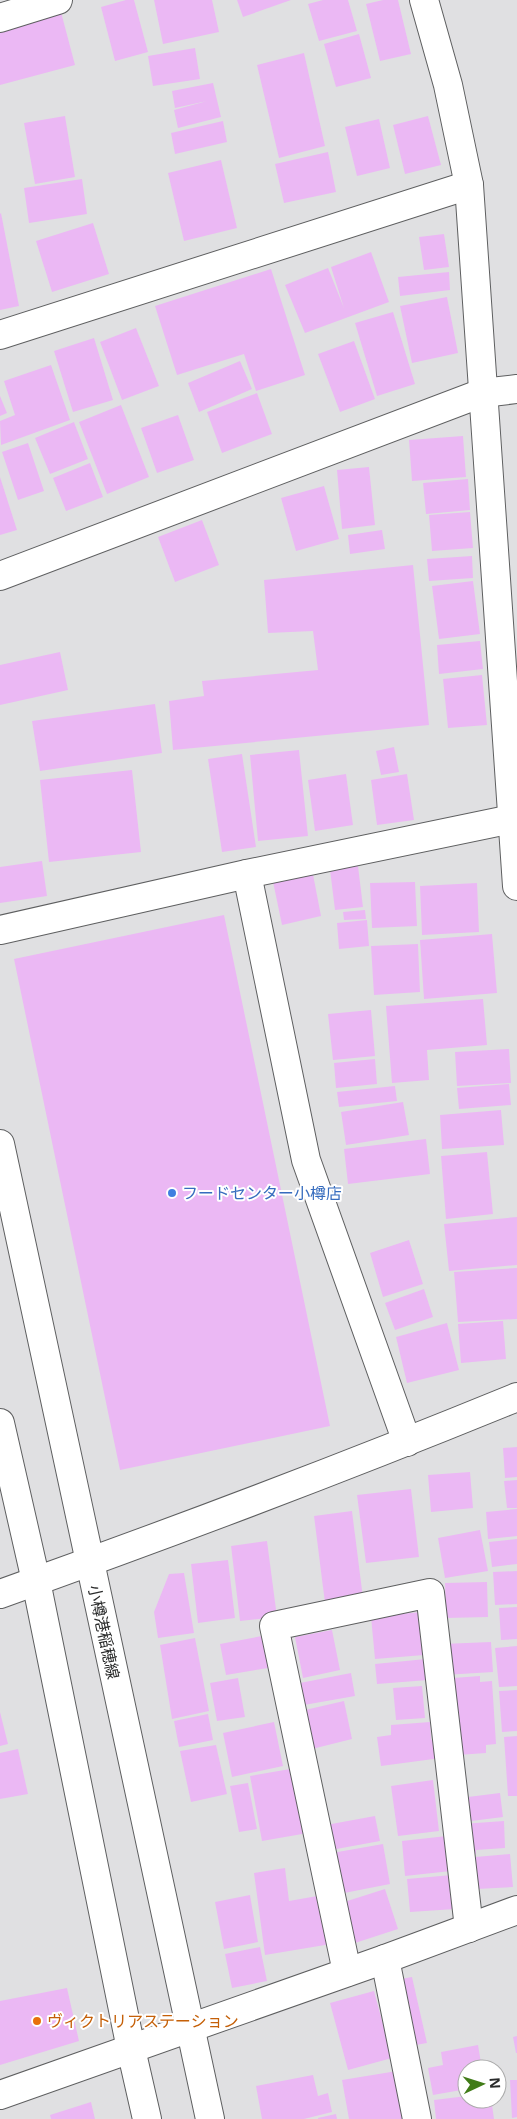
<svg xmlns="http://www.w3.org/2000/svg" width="517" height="2119" font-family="'Noto Sans','Noto Sans JP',sans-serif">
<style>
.building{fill:#ebb8f4}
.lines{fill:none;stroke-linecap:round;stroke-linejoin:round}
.minor-casing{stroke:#5e5f60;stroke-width:30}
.major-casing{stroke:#5e5f60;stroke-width:30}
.minor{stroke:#fff;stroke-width:28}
.major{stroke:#fff;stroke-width:28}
.shop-dot{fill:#3f7fe0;stroke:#fff;stroke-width:2}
.food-dot{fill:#e8710a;stroke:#fff;stroke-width:2}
.labels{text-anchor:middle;stroke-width:4;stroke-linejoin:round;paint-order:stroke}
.shop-label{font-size:16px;fill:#366cbe;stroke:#fff;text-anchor:start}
.street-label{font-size:16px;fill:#2a2b2b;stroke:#fff}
.food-label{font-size:16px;fill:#c56008;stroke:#fff;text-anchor:start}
</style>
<rect width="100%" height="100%" fill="#e0e0e2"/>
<g class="building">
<polygon points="126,0 134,0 148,52 115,61 101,7"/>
<polygon points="154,0 212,0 219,32 163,44"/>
<polygon points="237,0 291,0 243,17"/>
<polygon points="323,0 348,0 357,31 319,41 308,4"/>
<polygon points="383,0 398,0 411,54 380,61 366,4"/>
<polygon points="61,12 75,65 0,85 0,28"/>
<polygon points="359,34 371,78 336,87 324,44"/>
<polygon points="195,48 200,79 153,86 148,56"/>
<polygon points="304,53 325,146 279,158 257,65"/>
<polygon points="213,83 221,117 178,128 174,110 207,101 175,108 172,91"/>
<polygon points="65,116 75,177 35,184 24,123"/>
<polygon points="428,116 441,165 405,174 393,125"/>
<polygon points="379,119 390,168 357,176 345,127"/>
<polygon points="223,121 227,142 175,154 171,133"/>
<polygon points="328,152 336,192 284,203 275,164"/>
<polygon points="221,160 237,228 184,241 168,173"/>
<polygon points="82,179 87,214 29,223 24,188"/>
<polygon points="1,213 19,306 0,310 0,214"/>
<polygon points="93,223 109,274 52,292 36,241"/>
<polygon points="444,234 449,267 424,270 419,237"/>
<polygon points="371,252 389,302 305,333 285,285 328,268 344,308 331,267"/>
<polygon points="271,269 305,375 256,391 244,354 177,375 155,306"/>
<polygon points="449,272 450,290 400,296 398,277"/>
<polygon points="447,297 458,353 412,363 400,306"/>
<polygon points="393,312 415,384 377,396 355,323"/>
<polygon points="136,328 159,386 122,400 100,342"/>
<polygon points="94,338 113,400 73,412 54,351"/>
<polygon points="354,341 375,399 340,412 318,354"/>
<polygon points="240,361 252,389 199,412 188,383"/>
<polygon points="51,365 70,420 1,445 0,421 15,415 4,381"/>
<polygon points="257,393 272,434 222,453 207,412"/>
<polygon points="0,396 7,413 0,416"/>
<polygon points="121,405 149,477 107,494 79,422"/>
<polygon points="178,415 194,460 157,473 141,428"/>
<polygon points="74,422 88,459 50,474 35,438"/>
<polygon points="463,436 466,477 412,481 409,440"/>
<polygon points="28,443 44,491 18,500 2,452"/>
<polygon points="90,463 103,497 66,511 53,478"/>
<polygon points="369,467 375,525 342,529 337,470"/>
<polygon points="0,477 17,530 0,535"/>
<polygon points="468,479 470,510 426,514 423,483"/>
<polygon points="324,486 339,539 296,551 281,498"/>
<polygon points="470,512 473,548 432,551 429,515"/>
<polygon points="202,520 219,565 175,582 158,537"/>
<polygon points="382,530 385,549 350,554 348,535"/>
<polygon points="472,556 473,578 429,581 427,559"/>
<polygon points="413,565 429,725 173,750 169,701 204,696 202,681 318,670 313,631 268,633 264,580"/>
<polygon points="473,581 480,634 439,639 432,586"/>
<polygon points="480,641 483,669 439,674 437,645"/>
<polygon points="60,652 68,690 0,705 0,665"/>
<polygon points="482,675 487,725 448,728 443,679"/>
<polygon points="155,704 162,753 40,771 32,721"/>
<polygon points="394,747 399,772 381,775 376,751"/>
<polygon points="299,750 308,836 258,841 250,755"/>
<polygon points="242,754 256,847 222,852 208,759"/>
<polygon points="132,770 141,852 49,862 40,780"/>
<polygon points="346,774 353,825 315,831 308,780"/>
<polygon points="407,774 414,820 377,825 371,780"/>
<polygon points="42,861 47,896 0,903 0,867"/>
<polygon points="311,864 321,916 282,925 271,872"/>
<polygon points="358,866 363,907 335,910 330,870"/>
<polygon points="415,882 417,926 372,928 370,883"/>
<polygon points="477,883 479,932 422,935 420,886"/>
<polygon points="365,910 366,919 344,920 343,912"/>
<polygon points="224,915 330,1426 120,1470 14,959"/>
<polygon points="367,920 369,946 339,949 337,923"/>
<polygon points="492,934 497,993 424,999 420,940"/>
<polygon points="418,944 420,992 374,995 371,946"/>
<polygon points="483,999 487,1045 427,1050 429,1080 392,1083 386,1006"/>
<polygon points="371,1010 375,1056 333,1060 328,1014"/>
<polygon points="509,1049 511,1083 457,1086 455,1052"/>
<polygon points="375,1059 377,1084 336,1088 334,1063"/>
<polygon points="509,1084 511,1105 459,1109 457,1088"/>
<polygon points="395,1086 397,1101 339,1107 337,1092"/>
<polygon points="403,1102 409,1135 346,1145 341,1112"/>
<polygon points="501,1110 504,1145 442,1149 440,1115"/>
<polygon points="426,1139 430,1174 348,1184 344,1149"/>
<polygon points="487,1152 493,1214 446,1219 441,1156"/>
<polygon points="517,1217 517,1265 449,1271 444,1224"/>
<polygon points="409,1240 423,1284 383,1297 370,1253"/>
<polygon points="517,1268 517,1319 458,1322 454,1272"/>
<polygon points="424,1289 433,1317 395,1330 385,1303"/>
<polygon points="503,1321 506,1359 461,1363 458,1324"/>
<polygon points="447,1323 459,1370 407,1383 396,1337"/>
<polygon points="517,1447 517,1477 505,1478 503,1448"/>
<polygon points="470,1472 473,1508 431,1512 428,1475"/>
<polygon points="517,1480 517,1508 507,1508 504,1481"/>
<polygon points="411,1489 419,1557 366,1563 357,1495"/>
<polygon points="517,1509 517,1536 488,1539 486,1512"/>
<polygon points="352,1511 363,1598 325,1603 314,1516"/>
<polygon points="480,1530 488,1571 445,1578 438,1538"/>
<polygon points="517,1539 517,1564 492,1567 489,1542"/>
<polygon points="267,1541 277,1617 240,1621 231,1546"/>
<polygon points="228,1560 235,1618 198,1623 191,1564"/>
<polygon points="517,1571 517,1604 495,1605 493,1572"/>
<polygon points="184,1573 194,1633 158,1638 154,1612 169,1574"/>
<polygon points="487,1582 488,1617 446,1618 445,1583"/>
<polygon points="517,1607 517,1639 501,1640 499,1608"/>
<polygon points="421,1612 424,1655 375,1659 371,1617"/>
<polygon points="332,1630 340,1670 303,1678 295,1637"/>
<polygon points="262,1636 268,1668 226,1675 220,1644"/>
<polygon points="195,1638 209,1711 172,1719 160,1645"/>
<polygon points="491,1642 493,1672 444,1675 442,1644"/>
<polygon points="517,1646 517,1686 499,1687 495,1648"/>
<polygon points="426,1659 428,1680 377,1684 375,1664"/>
<polygon points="351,1673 355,1696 304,1705 300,1683"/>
<polygon points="480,1676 480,1682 492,1681 496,1744 486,1745 486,1753 458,1755 453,1678"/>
<polygon points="238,1678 245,1717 217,1721 210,1683"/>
<polygon points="422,1686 425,1718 396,1720 393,1688"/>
<polygon points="517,1690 517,1731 502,1732 499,1691"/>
<polygon points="344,1701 352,1739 308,1750 305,1710"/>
<polygon points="0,1712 8,1744 0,1746"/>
<polygon points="208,1714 213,1740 179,1747 174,1721"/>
<polygon points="274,1722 283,1766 232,1777 223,1733"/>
<polygon points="430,1722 431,1740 439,1739 441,1758 381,1766 377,1737 391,1735 391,1725"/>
<polygon points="517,1736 517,1796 508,1796 504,1737"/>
<polygon points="216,1745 227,1794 191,1802 180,1751"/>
<polygon points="18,1749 28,1794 0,1799 0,1753"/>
<polygon points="296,1768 308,1833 262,1841 250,1776"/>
<polygon points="433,1780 439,1831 398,1836 391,1786"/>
<polygon points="248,1783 257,1829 239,1832 230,1786"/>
<polygon points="500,1793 503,1817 463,1822 460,1798"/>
<polygon points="375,1816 380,1841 331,1850 326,1825"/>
<polygon points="504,1821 505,1848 476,1850 476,1854 465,1855 462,1824"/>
<polygon points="447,1836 451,1871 405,1876 402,1841"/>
<polygon points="383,1844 390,1884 339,1894 332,1853"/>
<polygon points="510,1854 513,1887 477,1889 475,1857"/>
<polygon points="285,1868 289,1901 323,1895 331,1944 265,1955 254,1873"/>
<polygon points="452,1875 455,1909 410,1912 407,1879"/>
<polygon points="385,1889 398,1929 355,1943 341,1903"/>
<polygon points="250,1895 258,1942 224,1949 215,1902"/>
<polygon points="260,1947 267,1981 232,1988 225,1954"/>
<polygon points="412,1977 427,2043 410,2046 396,1980"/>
<polygon points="67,1988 79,2041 0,2065 0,2001"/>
<polygon points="374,1991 392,2058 348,2070 330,2003"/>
<polygon points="517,2036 517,2053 516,2053 513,2037"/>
<polygon points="478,2045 482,2069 467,2069 467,2089 433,2095 428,2068 443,2065 441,2052"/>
<polygon points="397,2071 405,2119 349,2119 342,2080"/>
<polygon points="313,2075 318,2096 328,2093 332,2112 304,2119 262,2119 256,2086"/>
<polygon points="510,2080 517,2080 517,2117 512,2118"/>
<polygon points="467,2096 467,2099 474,2099 475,2108 492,2105 494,2119 436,2119 434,2100"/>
<polygon points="91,2102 95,2119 51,2119 50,2115"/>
<polygon points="336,2114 337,2119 318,2119 318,2118"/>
</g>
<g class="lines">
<g class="minor-casing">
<g id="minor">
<polyline points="424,0 448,85 469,185 517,886"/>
<polyline points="0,18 58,0"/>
<polyline points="0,335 469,185"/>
<polyline points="0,576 482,393 517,389"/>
<polyline points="247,874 306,1160 407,1442"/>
<polyline points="0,930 247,874 512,819"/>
<path d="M0 1594C174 1532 346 1467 517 1397"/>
<polyline points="385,1959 417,2119"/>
<polyline points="347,1972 274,1626 430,1593 469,1928"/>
<polyline points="0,2095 385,1959 517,1910"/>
</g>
</g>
<g class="major-casing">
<g id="major">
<polyline points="0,1144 210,2119"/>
<polyline points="0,1423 36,1581 131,2049 147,2119"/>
</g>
</g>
<use href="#minor" class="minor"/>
<use href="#major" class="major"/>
</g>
<circle class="shop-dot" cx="172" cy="1193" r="5"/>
<circle class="food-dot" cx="37" cy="2021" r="5"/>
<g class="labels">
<g class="shop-label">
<text x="182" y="1199">フードセンター小樽店</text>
</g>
<g class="street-label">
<text transform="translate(104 1632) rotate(78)" y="6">小樽港稲穂線</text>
</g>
<g class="food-label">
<text x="47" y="2027">ヴィクトリアステーション</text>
</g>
</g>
<g transform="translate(482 2084) rotate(86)"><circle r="24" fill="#ffffff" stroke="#aaaaaa"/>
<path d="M0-4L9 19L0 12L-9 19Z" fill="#417c18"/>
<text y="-8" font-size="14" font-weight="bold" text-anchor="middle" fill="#2a2b2b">N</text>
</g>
</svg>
